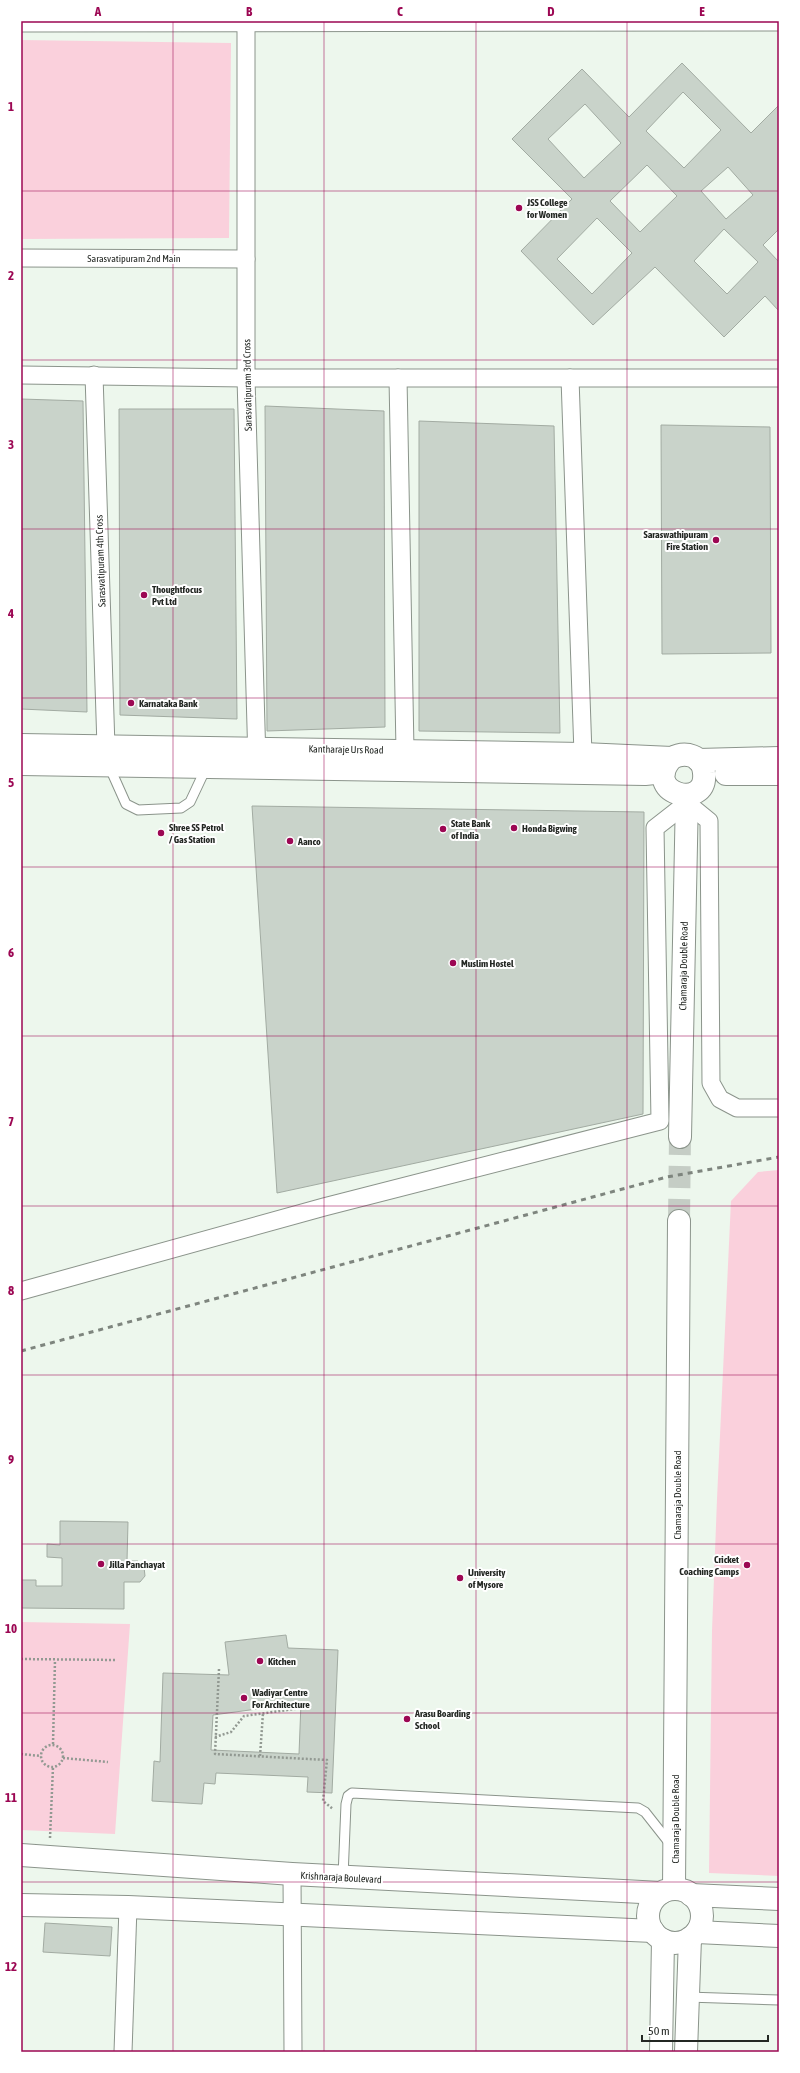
<svg xmlns="http://www.w3.org/2000/svg" width="800" height="2073" font-family="'Asap Condensed',sans-serif">
<style>
.green{fill:#fad0dc}
.building{fill:#c9d3ca;stroke:#a2aba2;fill-rule:evenodd}
.lines{fill:none;stroke-linecap:round;stroke-linejoin:round}
.tertiary-tunnel{stroke:#c5cdc5;stroke-width:22;stroke-dasharray:22 11;stroke-linecap:butt}
.service-casing{stroke:#8b948b;stroke-width:11}
.minor-casing{stroke:#8b948b;stroke-width:19}
.tertiary-casing{stroke:#8b948b;stroke-width:24}
.secondary-casing{stroke:#8b948b;stroke-width:24}
.path{stroke:#929992;stroke-width:2.5;stroke-dasharray:2 2;stroke-linecap:butt}
.service{stroke:#fff;stroke-width:9}
.minor{stroke:#fff;stroke-width:17}
.tertiary{stroke:#fff;stroke-width:22}
.secondary{stroke:#fff;stroke-width:22}
.rail{stroke:#7e857e;stroke-width:3;stroke-dasharray:5 5;stroke-linecap:butt}
.grid{fill:none;stroke:#9c0753;stroke-width:1;stroke-opacity:0.55}
.poi-dot{fill:#9c0753;stroke:#fff;stroke-width:1.5}
.labels{text-anchor:middle;stroke-width:4;stroke-linejoin:round;paint-order:stroke}
.poi-label{font-size:10px;font-weight:bold;fill:#232723;stroke:#fff;text-anchor:start}
.street-label{font-size:10px;fill:#232723;stroke:#fff}
.neatline{fill:none;stroke:#9c0753;stroke-width:1.5}
.grid-label{font-size:13px;text-anchor:middle;font-weight:bold;fill:#9c0753}
</style>
<rect width="100%" height="100%" fill="#edf7ed"/>
<g class="green">
<polygon points="21,40 231,43 229,238 21,239"/>
<polygon points="779,1170 779,1876 709,1873 712,1631 717,1499 731,1201 758,1172"/>
<polygon points="21,1622 130,1624 115,1834 21,1830"/>
</g>
<g class="building">
<path d="M682 63 751 133 779 105V229L763 245 779 262V311L765 296 724 337 655 267 593 325 521 251 572 199 512 139 582 69 629 117ZM683 92 721 130 684 168 646 131ZM585 104 621 143 584 178 548 139ZM647 165 677 196 640 232 610 201ZM728 167 753 195 726 219 701 191ZM597 218 632 253 592 294 557 259ZM724 229 758 262 727 294 694 261Z"/>
<polygon points="21,399 83,401 87,712 21,709"/>
<polygon points="265,406 384,411 385,727 267,731"/>
<polygon points="119,409 234,409 237,719 120,715"/>
<polygon points="419,421 554,426 560,733 419,731"/>
<polygon points="661,425 770,427 771,653 662,654"/>
<polygon points="252,806 644,812 643,1114 277,1193"/>
<polygon points="60,1521 128,1522 127,1561 138,1561 144,1567 145,1576 140,1582 124,1582 124,1609 21,1608 21,1580 36,1580 36,1586 62,1586 62,1558 47,1557 47,1544 60,1545"/>
<path d="M286 1635 288 1648 338 1650 332 1793 307 1792 308 1777 216 1773 215 1784 204 1783 202 1804 152 1801 154 1761 160 1762 163 1673 229 1675 225 1642ZM301 1703 299 1754 211 1750 213 1715Z"/>
<polygon points="45,1923 112,1927 110,1956 43,1952"/>
</g>
<g class="lines">
<polyline class="tertiary-tunnel" points="679,1221 680,1137"/>
<g class="service-casing">
<g id="service">
<polyline points="109,766 126,804 138,810 181,808 190,802 206,768"/>
<polyline points="343,1877 346,1804 348,1796 352,1793 638,1808 645,1812 671,1845"/>
<polyline points="687,1997 779,2000"/>
</g>
</g>
<g class="minor-casing">
<g id="minor">
<polyline points="246,21 246,378 257,761"/>
<polyline points="21,23 779,22"/>
<polyline points="21,258 246,259"/>
<polyline points="21,375 246,378 779,378"/>
<polyline points="94,375 106,747"/>
<polyline points="398,378 405,750"/>
<polyline points="570,378 583,754"/>
<polyline points="21,1291 324,1207 660,1121 655,828 687,803 709,821 711,1083 720,1099 737,1108 779,1108"/>
<polyline points="292,1874 293,2052"/>
<polyline points="123,2052 128,1907"/>
</g>
</g>
<g class="tertiary-casing">
<g id="tertiary">
<path d="M21 745 583 754 672 758C685 751 703 755 704 773 708 812 640 793 672 758"/>
<polyline points="698,760 779,758"/>
<polyline points="21,764 645,774 664,772"/>
<polyline points="726,774 779,774"/>
<polyline points="680,1137 687,795"/>
<polyline points="674,1889 679,1221"/>
<polyline points="691,1895 779,1899"/>
<polyline points="697,1932 779,1936"/>
</g>
</g>
<g class="secondary-casing">
<g id="secondary">
<polyline points="21,1855 292,1874 661,1893"/>
<circle cx="675" cy="1916" r="27"/>
<polyline points="21,1905 128,1907 653,1931"/>
<polyline points="661,2052 663,1940"/>
<polyline points="686,2052 690,1938"/>
</g>
</g>
<g class="path">
<polyline points="21,1659 116,1660"/>
<polyline points="219,1669 215,1754 327,1760 323,1801 333,1809"/>
<polyline points="215,1737 231,1732 244,1716 309,1707"/>
<polyline points="53,1744 55,1660"/>
<circle cx="52" cy="1756" r="11"/>
<polyline points="21,1754 41,1756"/>
<polyline points="260,1756 263,1713"/>
<polyline points="63,1758 108,1762"/>
<polyline points="50,1838 53,1767"/>
</g>
<use href="#service" class="service"/>
<use href="#minor" class="minor"/>
<use href="#tertiary" class="tertiary"/>
<use href="#secondary" class="secondary"/>
<polyline class="rail" points="21,1351 667,1177 779,1157"/>
</g>
<path class="grid" d="M173 21V2052M324 21V2052M476 21V2052M627 21V2052M21 191H779M21 360H779M21 529H779M21 698H779M21 867H779M21 1036H779M21 1206H779M21 1375H779M21 1544H779M21 1713H779M21 1882H779"/>
<g class="poi-dot">
<circle cx="519" cy="208" r="4"/>
<circle cx="716" cy="540" r="4"/>
<circle cx="144" cy="595" r="4"/>
<circle cx="131" cy="703" r="4"/>
<circle cx="514" cy="828" r="4"/>
<circle cx="443" cy="829" r="4"/>
<circle cx="161" cy="833" r="4"/>
<circle cx="290" cy="841" r="4"/>
<circle cx="453" cy="963" r="4"/>
<circle cx="101" cy="1564" r="4"/>
<circle cx="747" cy="1565" r="4"/>
<circle cx="460" cy="1578" r="4"/>
<circle cx="260" cy="1661" r="4"/>
<circle cx="244" cy="1698" r="4"/>
<circle cx="407" cy="1719" r="4"/>
</g>
<g class="labels">
<g class="poi-label">
<text x="527" y="206">JSS College<tspan x="527" dy="12">for Women</tspan></text>
<text x="708" y="538" text-anchor="end">Saraswathipuram<tspan x="708" dy="12">Fire Station</tspan></text>
<text x="152" y="593">Thoughtfocus<tspan x="152" dy="12">Pvt Ltd</tspan></text>
<text x="139" y="707">Karnataka Bank</text>
<text x="451" y="827">State Bank<tspan x="451" dy="12">of India</tspan></text>
<text x="169" y="831">Shree SS Petrol<tspan x="169" dy="12">/ Gas Station</tspan></text>
<text x="522" y="832">Honda Bigwing</text>
<text x="298" y="845">Aanco</text>
<text x="461" y="967">Muslim Hostel</text>
<text x="739" y="1563" text-anchor="end">Cricket<tspan x="739" dy="12">Coaching Camps</tspan></text>
<text x="109" y="1568">Jilla Panchayat</text>
<text x="468" y="1576">University<tspan x="468" dy="12">of Mysore</tspan></text>
<text x="268" y="1665">Kitchen</text>
<text x="252" y="1696">Wadiyar Centre<tspan x="252" dy="12">For Architecture</tspan></text>
<text x="415" y="1717">Arasu Boarding<tspan x="415" dy="12">School</tspan></text>
</g>
<g class="street-label">
<text x="134" y="262">Sarasvatipuram 2nd Main</text>
<text transform="translate(247 385) rotate(-91)" y="4">Sarasvatipuram 3rd Cross</text>
<text transform="translate(100 561) rotate(-92)" y="4">Sarasvatipuram 4th Cross</text>
<text transform="translate(346 749) rotate(1)" y="4">Kantharaje Urs Road</text>
<text transform="translate(683 966) rotate(-89)" y="4">Chamaraja Double Road</text>
<text transform="translate(677 1495) rotate(-90)" y="4">Chamaraja Double Road</text>
<text transform="translate(675 1819) rotate(-90)" y="4">Chamaraja Double Road</text>
<text transform="translate(341 1877) rotate(3)" y="4">Krishnaraja Boulevard</text>
</g>
</g>
<rect width="800" height="2073" fill="none" stroke="#ffffff" stroke-width="44"/>
<path d="M642 2035v6h126v-6" fill="none" stroke="#232723" stroke-width="2"/>
<text x="648" y="2035" font-size="12" fill="#232723" stroke="#ffffff" stroke-width="3" paint-order="stroke">50 m</text>
<rect x="22" y="22" width="756" height="2029" class="neatline"/>
<g class="grid-label">
<text x="98" y="16">A</text>
<text x="249" y="16">B</text>
<text x="400" y="16">C</text>
<text x="551" y="16">D</text>
<text x="702" y="16">E</text>
<text x="11" y="111">1</text>
<text x="11" y="280">2</text>
<text x="11" y="449">3</text>
<text x="11" y="618">4</text>
<text x="11" y="787">5</text>
<text x="11" y="957">6</text>
<text x="11" y="1126">7</text>
<text x="11" y="1295">8</text>
<text x="11" y="1464">9</text>
<text x="11" y="1633">10</text>
<text x="11" y="1802">11</text>
<text x="11" y="1971">12</text>
</g>
</svg>
